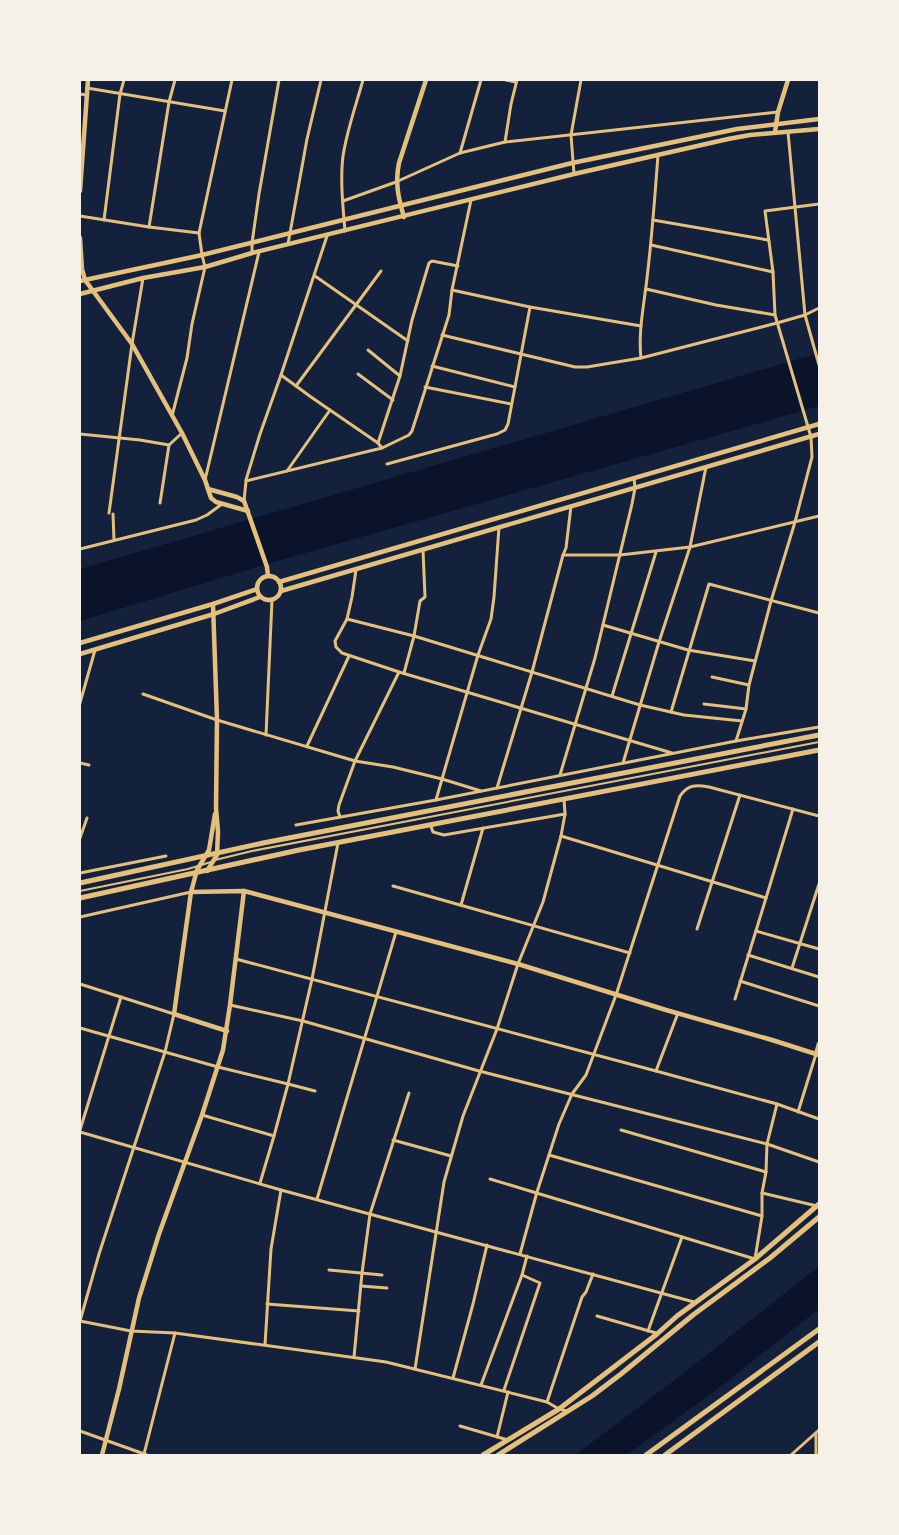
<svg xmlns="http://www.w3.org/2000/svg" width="899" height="1535" font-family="Raleway,sans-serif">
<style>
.water{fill:#0b132b}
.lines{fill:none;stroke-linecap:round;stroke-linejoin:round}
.service{stroke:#e5c07b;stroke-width:2}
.minor{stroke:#e5c07b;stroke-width:3}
.tertiary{stroke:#e5c07b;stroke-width:4.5}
.secondary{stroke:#e5c07b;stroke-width:4.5}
.primary{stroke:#e5c07b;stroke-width:5}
</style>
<rect width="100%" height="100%" fill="#14213d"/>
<g class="water">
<polygon points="819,353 819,406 274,562 80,621 80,569"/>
<polygon points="819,1266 819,1309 711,1394 626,1455 575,1455 684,1373"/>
</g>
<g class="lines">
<g class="service">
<polyline points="215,860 252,851 819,742"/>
<polyline points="80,891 188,869 211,862"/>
</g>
<g class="minor">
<polyline points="175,80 169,102 149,227 199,233"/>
<polyline points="506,80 516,82"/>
<polyline points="87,88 225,111"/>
<polyline points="80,94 86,95"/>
<polyline points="788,132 805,315 819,365"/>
<polyline points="505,142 511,104 517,80"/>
<polyline points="460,153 481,80"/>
<polyline points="574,174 571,135 581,80"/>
<polyline points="343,201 396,182 460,153 505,142 778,112"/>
<polyline points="80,216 149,227"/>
<polyline points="104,220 120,94 124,80"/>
<polyline points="653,220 768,240"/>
<path d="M345 231C343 207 340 180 343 156 347 130 356 105 363 80"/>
<polyline points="288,244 307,139 321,80"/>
<polyline points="651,245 773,272"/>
<polyline points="252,253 252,243 259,194 279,80"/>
<polyline points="315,276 408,341"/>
<polyline points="646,289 716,305 775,315"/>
<polyline points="452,290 530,307 641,326"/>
<polyline points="442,335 521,354 575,367 587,367 641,358 777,323 805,315 819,308"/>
<polyline points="368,350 400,376"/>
<path d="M641 358C638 332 644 305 647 278 652 237 655 196 658 155"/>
<polyline points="432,366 515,387"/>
<polyline points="358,374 393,400"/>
<polyline points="296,386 381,271"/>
<polyline points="425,387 511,404"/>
<polyline points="172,416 187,358 192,324 205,267 202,255 199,233 232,80"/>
<polyline points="80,434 140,440 169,445 182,433"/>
<polyline points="378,443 400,376 412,320 429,263 432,261 458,266"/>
<polyline points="382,448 409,435 412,431 449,315 452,290 471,200"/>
<polyline points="387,464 497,434 505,430 508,424 530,307"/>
<polyline points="287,471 330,410"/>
<polyline points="205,480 259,252"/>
<polyline points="246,480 260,434 281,375"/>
<polyline points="244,501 246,481 382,448 378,443 311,397 281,375 327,236"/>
<polyline points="160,503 169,445"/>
<polyline points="109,513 132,344 143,278"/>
<polyline points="113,514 114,540"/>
<polyline points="80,549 196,520 207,515 222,504"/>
<polyline points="563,555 620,555 690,547 819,516"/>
<polyline points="356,570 352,597 347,619 335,641 336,647 342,653 399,672 672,753"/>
<polyline points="347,619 414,636 640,705 684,715 742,721"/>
<polyline points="603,625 688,650 755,661"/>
<polyline points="404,673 414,636 420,601 425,597 423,550"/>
<polyline points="712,677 749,685"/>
<polyline points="143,694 217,720 355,761 393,767 442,779 436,800"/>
<polyline points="612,696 656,552"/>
<polyline points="80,703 95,650"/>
<polyline points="704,704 746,709 749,685 771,601 795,522 812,457 811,437 775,315 773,272 765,211 819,204"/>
<polyline points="671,712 709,584 819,613"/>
<polyline points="266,735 272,600"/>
<polyline points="736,741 746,709"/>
<polyline points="307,746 349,656"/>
<polyline points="80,763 89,765"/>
<polyline points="623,763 659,642 690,547 706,467"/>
<polyline points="560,775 595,658 632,504 635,488 634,478"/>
<polyline points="497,788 532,672 563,555 566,548 571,506"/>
<polyline points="481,791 442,779 478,655 491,619 494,597 499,527"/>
<polyline points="340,817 338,811 339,805 355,761 399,672"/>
<polyline points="430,824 433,832 444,835 565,814"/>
<polyline points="296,825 436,800 736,741 819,727"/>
<polyline points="561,836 766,898 735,999"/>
<polyline points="80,838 87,818"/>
<polyline points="80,873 166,856"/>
<polyline points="393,886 630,953"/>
<polyline points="766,898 793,809"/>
<polyline points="461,905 483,828"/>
<polyline points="80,917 191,892"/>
<polyline points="697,929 740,795"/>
<polyline points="756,931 819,949"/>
<polyline points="748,955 819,977"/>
<polyline points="236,959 656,1071 777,1104 819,1119"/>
<polyline points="792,968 819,884"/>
<polyline points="740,981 819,1006"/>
<polyline points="80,984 174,1014 165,1052 99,1254 80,1321"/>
<polyline points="230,1005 303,1021 479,1071 767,1144 819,1162"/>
<polyline points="80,1028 218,1067 288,1084 274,1136 202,1115"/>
<polyline points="656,1071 678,1013"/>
<polyline points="315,1091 288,1084 312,979 338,843"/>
<polyline points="798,1112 816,1054"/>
<polyline points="80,1130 121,997"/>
<polyline points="621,1130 766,1172"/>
<polyline points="80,1132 281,1190 694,1302"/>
<polyline points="393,1140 451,1156"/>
<polyline points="490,1179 755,1259 762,1216 549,1155"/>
<polyline points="260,1183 274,1136"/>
<polyline points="762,1193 817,1206"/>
<polyline points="317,1199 396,932"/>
<polyline points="762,1216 762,1193 766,1172 767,1144 777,1104"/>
<path d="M520 1254 537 1192 559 1124 572 1094 586 1075 616 995 680 796C688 784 697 785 709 787L819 816"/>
<polyline points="329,1270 382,1275"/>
<polyline points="361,1286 387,1288"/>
<polyline points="267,1304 359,1311"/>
<polyline points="597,1316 656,1333"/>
<polyline points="80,1321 131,1331 175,1333 386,1362 547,1402 559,1409 567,1411"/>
<polyline points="648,1331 682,1237"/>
<polyline points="265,1345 271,1249 281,1190"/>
<polyline points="354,1357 362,1273 370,1214 409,1093"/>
<polyline points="415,1369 444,1182 463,1116 497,1029 518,964 543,902 561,836 565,814 564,799"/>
<polyline points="453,1378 473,1304 487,1245"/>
<polyline points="481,1385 522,1275 527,1256"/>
<polyline points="504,1390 540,1283 522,1275"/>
<polyline points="547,1402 582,1297 586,1292 593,1274"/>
<polyline points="460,1426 508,1440"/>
<polyline points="80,1431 147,1455"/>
<polyline points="816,1433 816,1455"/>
<polyline points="497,1437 508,1392"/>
<polyline points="144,1454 175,1333"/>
<polyline points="791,1455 819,1430"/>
</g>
<g class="tertiary">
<polyline points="775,132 778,112 788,80"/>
<polyline points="80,191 88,80"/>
<path d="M404 217C398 197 395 183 399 163L426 80"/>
<polyline points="80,238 82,269 85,280 132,344 182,433 205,480 211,498 216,502 248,511"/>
<polyline points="208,489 237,497 244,501 267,567 268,576"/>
<circle cx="269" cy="588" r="12"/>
<polyline points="279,582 819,424"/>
<polyline points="281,591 819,434"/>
<polyline points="80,643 213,604 257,589"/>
<polyline points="80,654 214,614 260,597"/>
<polyline points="215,814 209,850 197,870 191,892 174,1014 227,1031"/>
<polyline points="207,871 217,855 218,832 216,808 217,720 213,604"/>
<polyline points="244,891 518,964 666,1010 772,1040 819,1055"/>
<polyline points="816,1054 819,1044"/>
<polyline points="102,1455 119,1389 139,1298 159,1234 202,1115 223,1050 230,1005 244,891 191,892"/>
</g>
<g class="secondary">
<polyline points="80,281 202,255 572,163 737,129 819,119"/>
<polyline points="80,294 143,278 205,267 252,253 574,174 728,139 750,135 819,129"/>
</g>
<g class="primary">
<polyline points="80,883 263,843 819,735"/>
<polyline points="80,898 299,850 819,750"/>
<polyline points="483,1455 559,1409 657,1334 677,1316 755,1259 819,1204"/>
<polyline points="498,1455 592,1396 621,1374 693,1315 770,1258 819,1217"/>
<polyline points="646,1455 819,1329"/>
<polyline points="665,1455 819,1342"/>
</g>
</g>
<rect width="899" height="1535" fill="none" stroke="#f6f1e7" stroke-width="162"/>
</svg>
